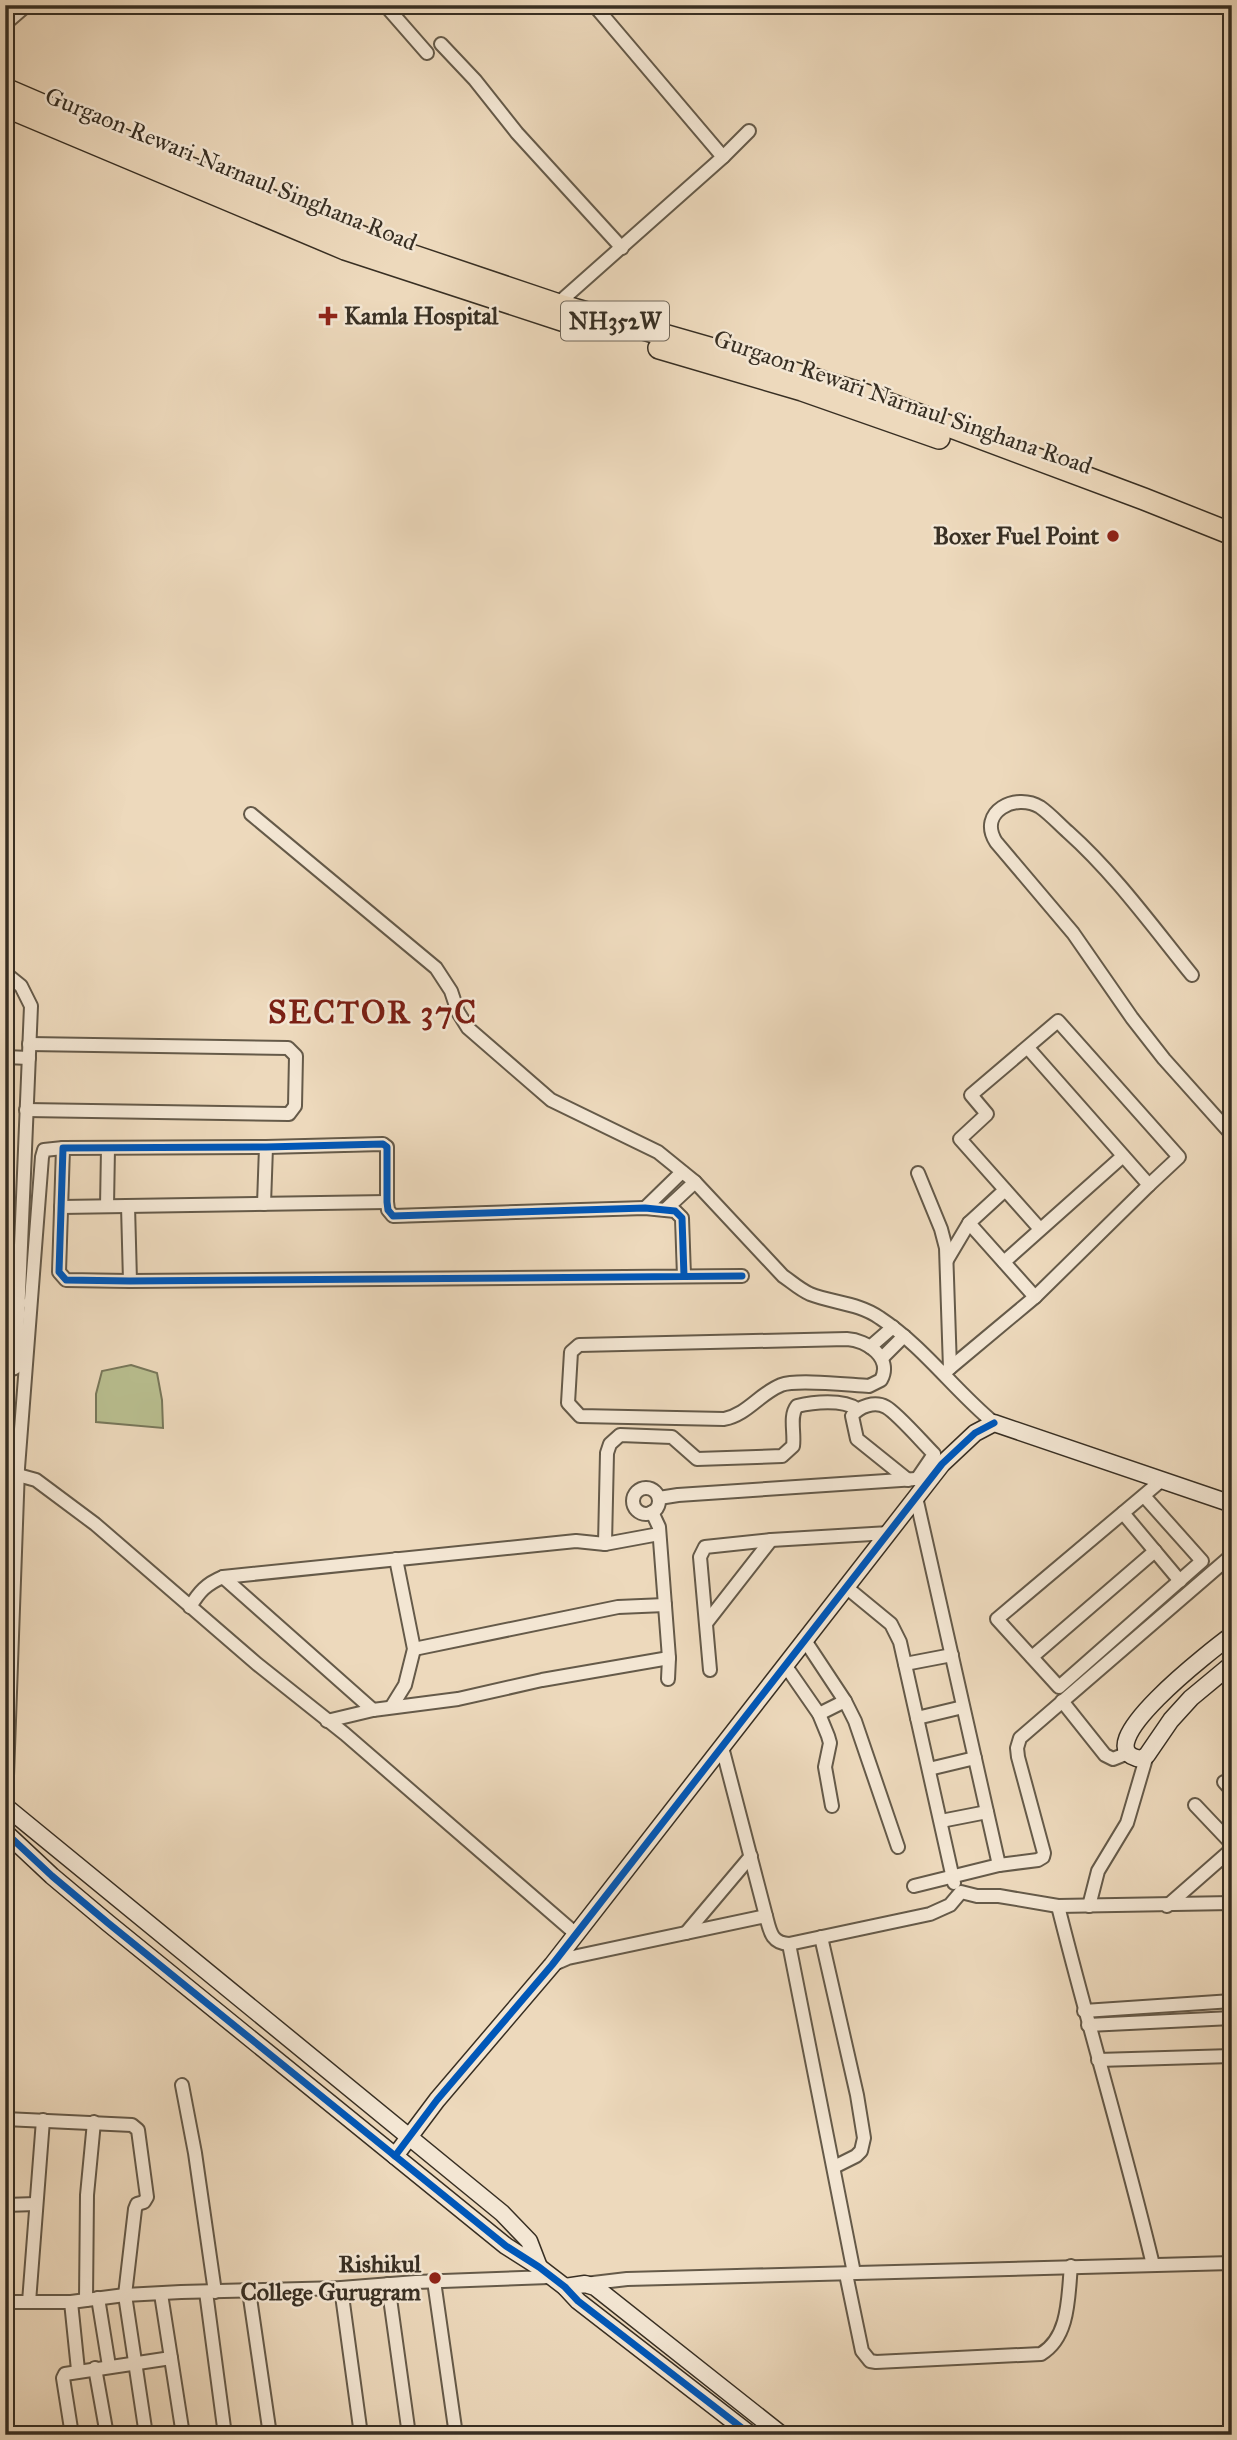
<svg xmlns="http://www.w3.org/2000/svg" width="1237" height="2440" font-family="'IM FELL Great Primer',serif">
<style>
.green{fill:#b9bf90;stroke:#78775a;stroke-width:2}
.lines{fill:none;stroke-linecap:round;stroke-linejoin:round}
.street-casing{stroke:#655a49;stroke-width:16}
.secondary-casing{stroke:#382f23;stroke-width:19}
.highway-casing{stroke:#382f23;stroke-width:24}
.street{stroke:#f3e6d3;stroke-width:12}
.secondary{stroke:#f3e6d3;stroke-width:16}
.highway{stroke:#edd9bc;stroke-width:21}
.cycleway-casing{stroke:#f3e6d3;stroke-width:11}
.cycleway{stroke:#0057b8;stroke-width:7}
.poi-dot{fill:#8f2418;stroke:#f3e6d3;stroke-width:2.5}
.labels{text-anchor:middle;stroke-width:5;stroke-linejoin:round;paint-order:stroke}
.shield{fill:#f3e6d3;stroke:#706658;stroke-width:2}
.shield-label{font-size:23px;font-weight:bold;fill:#382f23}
.street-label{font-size:24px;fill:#382f23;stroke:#f3e6d3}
.poi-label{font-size:24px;font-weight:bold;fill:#382f23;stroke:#f3e6d3;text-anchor:end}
.district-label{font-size:32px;font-weight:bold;letter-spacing:2px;fill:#7a1f14;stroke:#f3e6d3}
</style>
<rect width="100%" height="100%" fill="#edd9bc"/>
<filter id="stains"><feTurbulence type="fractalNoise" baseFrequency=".00286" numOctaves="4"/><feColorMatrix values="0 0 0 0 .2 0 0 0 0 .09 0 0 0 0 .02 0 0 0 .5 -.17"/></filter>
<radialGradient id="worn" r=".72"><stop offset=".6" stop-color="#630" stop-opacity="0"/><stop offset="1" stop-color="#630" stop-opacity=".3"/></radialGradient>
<polygon class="green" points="131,1365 157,1373 162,1400 163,1428 96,1422 96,1394 102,1371"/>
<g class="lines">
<g class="street-casing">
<g id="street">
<polyline points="385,5 427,53"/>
<polyline points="594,5 723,157"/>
<polyline points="5,24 27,5"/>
<polyline points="441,44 475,80 517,133 622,248"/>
<polyline points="554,307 723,157 749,131"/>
<path d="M251 814 436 968 451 991 458 1012 468 1028 551 1100 658 1152 695 1182 783 1276C792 1282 799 1289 810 1294 833 1303 859 1303 880 1318 924 1347 954 1390 994 1423"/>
<polyline points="5,973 21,986 31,1006 16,1365 15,1368 5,1371"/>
<path d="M1192 975C1153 927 1115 874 1068 832 1059 824 1050 814 1040 807 1016 792 977 812 996 842L1073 933 1132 1018 1164 1059 1232 1135"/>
<polyline points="5,1057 29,1058"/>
<polyline points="26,1110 289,1114 295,1106 296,1056 288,1048 29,1044"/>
<polyline points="918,1173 941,1229 946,1248 950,1368"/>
<polyline points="264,1204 266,1147"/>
<polyline points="107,1206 108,1148"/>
<polyline points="128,1206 130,1281"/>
<polyline points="61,1207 387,1202"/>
<polyline points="645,1208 682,1172"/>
<polyline points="666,1209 695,1182"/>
<polyline points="969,1223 1035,1297"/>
<polyline points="1040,1229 960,1139 987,1114 971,1095 1058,1021 1179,1157 1149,1185"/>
<polyline points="947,1260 969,1223 1005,1190"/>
<polyline points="1004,1262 1123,1156"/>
<polyline points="684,1276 682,1218 675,1211 645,1208 393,1216 388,1210 387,1202 387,1147 383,1144 266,1147 63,1148 59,1272 66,1280 130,1281 742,1276"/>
<polyline points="5,1303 20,1303"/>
<path d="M847 1339C867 1340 893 1358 881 1380L869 1386C849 1385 797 1379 781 1385 759 1394 748 1414 724 1419L580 1416 568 1403 571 1352 579 1345Z"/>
<polyline points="870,1347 893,1327"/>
<polyline points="882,1358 904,1336"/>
<polyline points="944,1373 1035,1297 1149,1185 1028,1048"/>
<polyline points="5,1479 18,1475 36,1480 95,1524 257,1664 345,1734 576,1934"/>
<path d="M908 1480 857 1439 852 1416C859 1406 875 1401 886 1407 897 1413 923 1443 934 1454L917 1479"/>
<circle cx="646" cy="1501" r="13"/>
<polyline points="1144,1496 1202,1561 1059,1687 997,1619 1162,1480"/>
<polyline points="916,1497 999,1865"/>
<polyline points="659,1498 678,1495 931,1478"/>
<polyline points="652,1512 659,1527 669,1658 668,1679"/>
<polyline points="1123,1513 1180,1581"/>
<path d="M605 1544 607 1453 610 1444 620 1435 672 1437 697 1459 782 1456 793 1446C795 1433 789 1416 797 1406 813 1402 843 1399 857 1409"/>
<polyline points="223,1577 373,1710"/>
<polyline points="846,1587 891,1624 900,1642 954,1883"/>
<path d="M190 1607C199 1592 206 1584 223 1577L576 1541 605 1544 659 1534"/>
<polyline points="707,1622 771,1540"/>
<polyline points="804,1639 845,1701 855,1721 898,1847"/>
<polyline points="414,1649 618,1607 665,1605"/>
<polyline points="1032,1657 1155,1551"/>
<polyline points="905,1664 952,1655"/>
<polyline points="785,1665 819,1714 828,1736 830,1743 825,1767 832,1806"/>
<polyline points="710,1670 700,1557 705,1547 771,1540 889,1533"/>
<polyline points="1062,1701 1105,1755 1113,1759 1128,1753"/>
<polyline points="392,1706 405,1685 414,1649 396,1559"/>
<polyline points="819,1714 845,1701"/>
<polyline points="917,1718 963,1707"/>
<polyline points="327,1721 373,1710 458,1699 542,1680 669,1658"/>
<polyline points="722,1747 766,1916"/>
<polyline points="929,1769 975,1758"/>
<polyline points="1224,1782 1232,1791"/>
<polyline points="1195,1805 1232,1844"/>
<polyline points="941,1821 987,1812"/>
<polyline points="5,1832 18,1468 42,1157 44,1150 63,1148"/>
<polyline points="914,1886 999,1865 1038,1860 1043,1857 1044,1853 1018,1757 1017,1748 1020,1738 1232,1555"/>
<path d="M1058 1906C1088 2026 1124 2144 1153 2265"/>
<polyline points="1089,1906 1098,1871 1127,1823 1147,1755"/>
<polyline points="1167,1906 1232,1849"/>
<polyline points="686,1933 751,1856"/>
<polyline points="821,1937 857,2095 864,2138 861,2151 856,2156 834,2167"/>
<polyline points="789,1944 854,2273"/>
<path d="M552 1965 568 1958 766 1916C770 1931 771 1943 789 1944L930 1914 950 1905 961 1892 977 1896H999L1058 1906 1232 1903"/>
<polyline points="1084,2011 1232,2001"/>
<polyline points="1088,2025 1232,2018"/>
<polyline points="1098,2060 1232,2056"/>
<polyline points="182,2085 195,2153 215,2292"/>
<polyline points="5,2119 132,2125 138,2130 147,2197 144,2202 137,2204 135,2209 125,2295 146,2435"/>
<polyline points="5,2205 36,2204"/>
<path d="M846 2274 862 2351 870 2361 876 2362 1041 2354C1070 2337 1068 2295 1071 2266"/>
<polyline points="434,2281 456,2435"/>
<polyline points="388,2284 409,2435"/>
<polyline points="585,2284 627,2279 1232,2263"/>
<polyline points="341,2288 361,2435"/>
<polyline points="249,2291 270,2435"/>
<polyline points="206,2292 225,2435"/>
<polyline points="161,2294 183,2435"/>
<polyline points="98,2298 109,2366"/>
<polyline points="86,2300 87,2195 94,2122"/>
<polyline points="5,2302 71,2302 125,2295 181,2292 341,2288 416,2282 549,2277"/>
<polyline points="29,2302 43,2120"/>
<polyline points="71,2302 78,2370"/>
<polyline points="95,2368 107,2435"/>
<polyline points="5,2417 6,2435"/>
<polyline points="72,2435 63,2378 65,2374 171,2358"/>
</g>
</g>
<g class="secondary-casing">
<g id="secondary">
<path d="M1232 1635C1217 1646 1079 1751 1142 1759L1147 1755 1171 1720 1191 1698 1232 1664"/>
<polyline points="5,1806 502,2213 529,2241 539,2267"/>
<polyline points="5,1832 52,1876 108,1923 506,2246 539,2267 565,2287 578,2301 751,2435"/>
<polyline points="395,2156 437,2100 552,1965 942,1464 975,1433 994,1423 1232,1504"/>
<polyline points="565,2287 585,2284 595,2287 782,2435"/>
</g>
</g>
<g class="highway-casing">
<g id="highway">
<polyline points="5,89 168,159 387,247 556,304 765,364 863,394 1144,499 1232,534"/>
<polyline points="5,106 345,249 571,323"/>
<polyline points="659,348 802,390 939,438"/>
</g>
</g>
<use href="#street" class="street"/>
<use href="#secondary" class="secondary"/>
<use href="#highway" class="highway"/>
<g class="cycleway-casing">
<g id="cycleway">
<polyline points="684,1276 682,1218 675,1211 645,1208 393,1216 388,1210 387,1202 387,1147 383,1144 266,1147 63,1148 59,1272 66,1280 130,1281 742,1276"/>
<polyline points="5,1832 52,1876 108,1923 506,2246 539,2267 565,2287 578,2301 751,2435"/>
<polyline points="395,2156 437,2100 552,1965 942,1464 975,1433 994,1423"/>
</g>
</g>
<use href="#cycleway" class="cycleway"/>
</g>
<g class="poi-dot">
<path d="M324.5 305.5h7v7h7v7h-7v7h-7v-7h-7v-7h7z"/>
<circle cx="1113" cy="536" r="7"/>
<circle cx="435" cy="2278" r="7"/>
</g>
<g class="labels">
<rect class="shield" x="561" y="301.5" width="108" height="39" rx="5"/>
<g class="shield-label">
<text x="615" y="329">NH352W</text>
</g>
<g class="street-label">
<text transform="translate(231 169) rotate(22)" y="8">Gurgaon Rewari Narnaul Singhana Road</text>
<text transform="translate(903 402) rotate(19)" y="8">Gurgaon Rewari Narnaul Singhana Road</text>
</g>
<g class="poi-label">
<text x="344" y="324" text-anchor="start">Kamla Hospital</text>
<text x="1099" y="544">Boxer Fuel Point</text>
<text x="421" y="2272">Rishikul<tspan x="421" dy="28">College Gurugram</tspan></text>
</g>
<g class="district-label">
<text x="373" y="1023">SECTOR 37C</text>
</g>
</g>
<rect width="1237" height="2440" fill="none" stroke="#edd9bc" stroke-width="28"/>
<rect x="7" y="7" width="1223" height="2426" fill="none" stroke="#382f23" stroke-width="3.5"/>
<rect x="14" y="14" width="1209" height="2412" fill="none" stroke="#382f23" stroke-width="2"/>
<rect width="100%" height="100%" filter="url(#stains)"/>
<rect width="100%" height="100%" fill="url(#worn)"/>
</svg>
